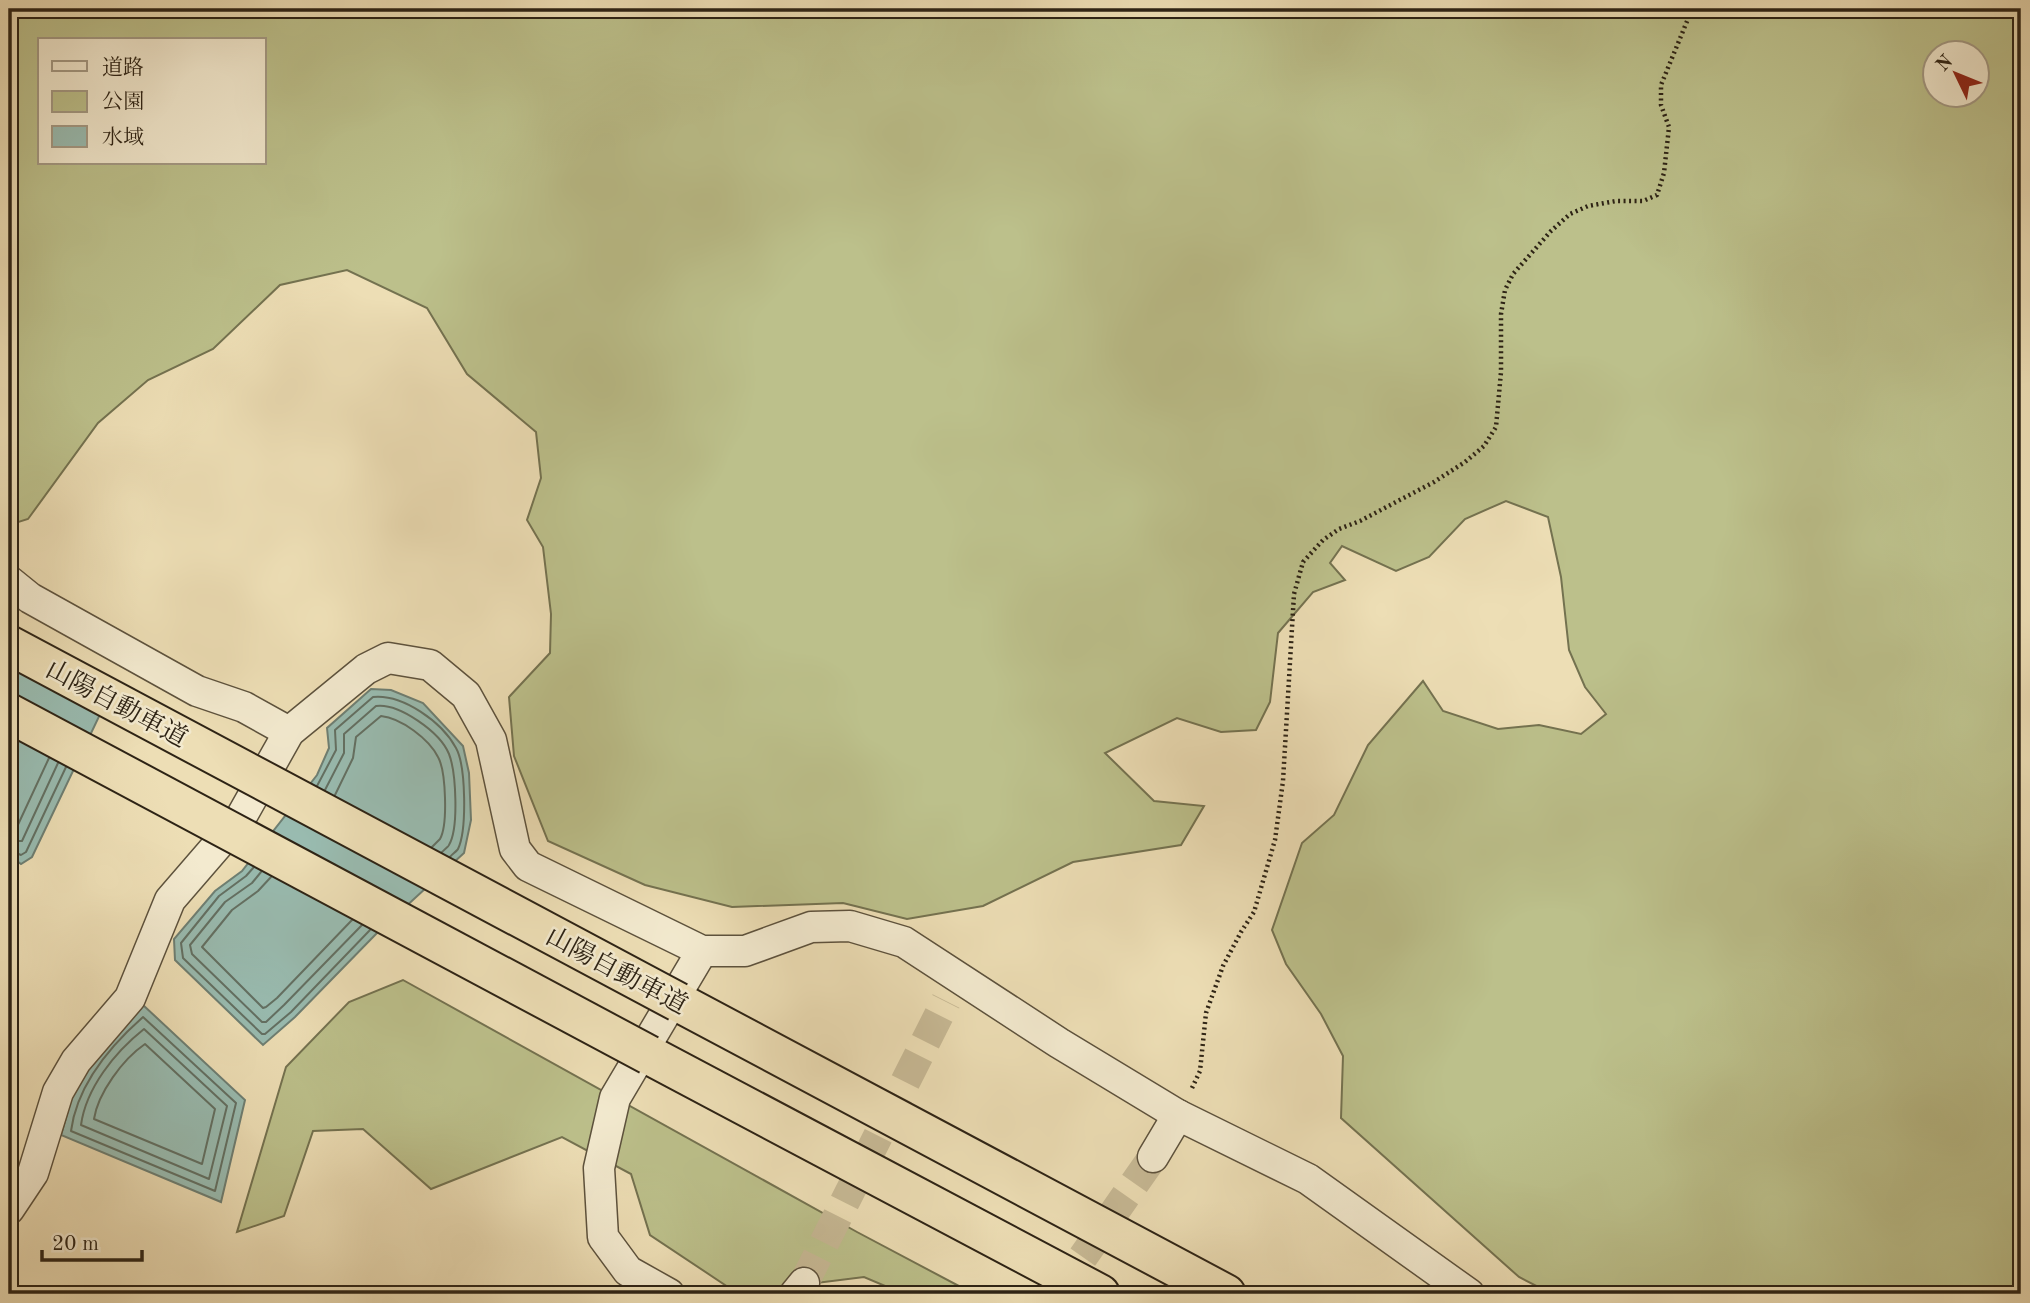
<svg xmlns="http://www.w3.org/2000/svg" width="2030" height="1303" font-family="'Old Standard TT','Noto Serif JP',serif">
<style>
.green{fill:#bcc08b;stroke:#747250;stroke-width:2;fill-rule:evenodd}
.water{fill:#99bcb1;stroke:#6e7f73;stroke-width:2}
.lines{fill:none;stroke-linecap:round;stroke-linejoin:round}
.shore{stroke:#637063;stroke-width:2}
.minor-tunnel{stroke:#c7b995;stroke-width:30;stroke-dasharray:30 15;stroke-linecap:butt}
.minor-casing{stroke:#5d523d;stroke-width:33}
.motorway-casing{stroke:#2d2315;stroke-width:42}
.path{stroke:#2d2315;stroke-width:4.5;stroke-dasharray:2 3.5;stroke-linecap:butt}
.minor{stroke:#f3eacf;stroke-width:30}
.motorway{stroke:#eddeb5;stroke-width:38}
.motorway-bridge-casing{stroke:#2d2315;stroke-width:42;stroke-linecap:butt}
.motorway-bridge{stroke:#eddeb5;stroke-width:38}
.labels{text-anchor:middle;stroke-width:5;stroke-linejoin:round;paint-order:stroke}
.street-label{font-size:26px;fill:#2d2315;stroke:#f3eacf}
</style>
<rect width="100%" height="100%" fill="#eddeb5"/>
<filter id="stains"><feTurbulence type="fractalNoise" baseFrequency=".00286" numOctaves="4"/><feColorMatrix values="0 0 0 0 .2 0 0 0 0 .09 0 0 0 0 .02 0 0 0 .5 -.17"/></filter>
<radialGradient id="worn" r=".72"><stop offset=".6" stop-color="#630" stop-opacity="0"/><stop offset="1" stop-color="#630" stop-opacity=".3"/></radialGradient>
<g class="green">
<path d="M9 9H2021V1294H1552L1519 1277 1341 1118 1343 1056 1321 1014 1286 964 1272 930 1302 843 1334 815 1368 745 1423 681 1443 711 1498 729 1539 725 1581 734 1606 714 1585 687 1569 650 1561 577 1548 517 1506 501 1465 519 1429 557 1396 571 1342 546 1330 563 1345 580 1313 592 1278 633 1270 702 1256 730 1221 732 1177 718 1105 753 1154 801 1204 806 1181 845 1073 862 983 906 907 919 843 903 732 907 645 885 548 841 514 756 509 697 550 653 551 614 543 547 527 520 541 478 536 432 467 374 427 308 347 270 280 285 213 349 148 380 98 423 28 519 9 525ZM40 40H264V163H40ZM1936 52H1978V94H1936Z"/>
<polygon points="403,980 857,1232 974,1294 904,1294 864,1277 737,1293 650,1235 631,1174 562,1137 431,1189 363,1129 313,1131 284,1216 237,1232 286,1067 349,1002"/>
</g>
<g class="water">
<polygon points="9,664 114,685 32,857 21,864 9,855"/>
<polygon points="371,689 391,690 423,703 463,746 469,773 471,820 464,853 377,933 295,1017 263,1045 175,960 174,939 215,891 242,871 317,775 329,748 327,728"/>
<polygon points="143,1005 245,1100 221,1202 61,1135 73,1093 86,1068"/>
</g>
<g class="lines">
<g class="shore">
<path d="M317 786 336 750 335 730 373 697C403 694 442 722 456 748 466 766 467 830 458 849 457 851 451 855 450 857"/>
<path d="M325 790 344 753V734L376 706C399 703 440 732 449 754 456 772 459 828 449 845 449 846 443 851 442 852"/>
<path d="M335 795 353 758 356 737 381 716C401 718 429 739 438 757 446 771 448 825 440 839 439 840 433 846 432 847"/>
<polyline points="9,830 16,829 49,758"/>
<polyline points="9,841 22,841 58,763"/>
<polyline points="9,850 21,855 26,852 66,767"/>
<polyline points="254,867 246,876 219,896 181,943 183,958 262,1034 265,1034 291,1012 370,930"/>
<polyline points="261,872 252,883 225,902 190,945 192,954 262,1022 266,1022 284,1005 362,925"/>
<polyline points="271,877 258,891 232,910 202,947 263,1008 266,1007 277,998 352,920"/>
<path d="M143 1017 236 1103 215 1191 71 1131C77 1085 109 1047 143 1017Z"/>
<path d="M144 1029 227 1106 209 1179 81 1125C86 1088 115 1052 144 1029Z"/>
<path d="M145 1044 215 1109 202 1164 94 1119C98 1093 123 1059 145 1044Z"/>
</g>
<g class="minor-tunnel">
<polyline points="804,1283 946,1001"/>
<polyline points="1057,1294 1153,1157"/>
</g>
<g class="minor-casing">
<g id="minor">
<polyline points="9,581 30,598 197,691 244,707 289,732"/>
<polyline points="1153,1157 1178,1115"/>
<polyline points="9,1209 33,1173 58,1092 76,1061 130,998 170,900 240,819 289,732 366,669 388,658 430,665 466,695 491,740 515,849 528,866 702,951 745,951 811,927 850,926 904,942 1059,1043 1178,1115 1308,1179 1469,1294"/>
<polyline points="669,1294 628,1271 603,1237 599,1168 615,1098 702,951"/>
<polyline points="795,1294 804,1283"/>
</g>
</g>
<g class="motorway-casing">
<g id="motorway">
<polyline points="678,1002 1226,1294"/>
<polyline points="649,1055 1100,1294"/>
</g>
</g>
<polyline class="path" points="1192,1088 1200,1071 1206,1013 1223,966 1241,932 1254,912 1275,840 1283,781 1294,594 1303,562 1323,540 1339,529 1360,521 1434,482 1465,462 1484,446 1496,427 1501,372 1501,314 1505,290 1513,274 1551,231 1570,214 1588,206 1616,201 1643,201 1657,195 1664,173 1669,127 1661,105 1661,85 1692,9"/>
<use href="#minor" class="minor"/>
<use href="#motorway" class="motorway"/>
<g class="motorway-bridge-casing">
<g id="motorway-bridge">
<polyline points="9,645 678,1002"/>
<polyline points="9,713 649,1055"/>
</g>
</g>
<use href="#motorway-bridge" class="motorway-bridge"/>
</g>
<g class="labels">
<g class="street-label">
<text transform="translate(117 703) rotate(28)" y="9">山陽自動車道</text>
<text transform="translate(617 970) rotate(28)" y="9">山陽自動車道</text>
</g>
</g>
<rect width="2030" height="1303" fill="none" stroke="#eddeb5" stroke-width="35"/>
<rect x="10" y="10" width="2009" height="1282" fill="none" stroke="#2d2315" stroke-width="3.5"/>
<rect x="18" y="18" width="1995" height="1268" fill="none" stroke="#2d2315" stroke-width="2"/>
<rect x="38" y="38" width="228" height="126" fill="#f3eacf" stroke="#a49a85" stroke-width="2"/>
<rect x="52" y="61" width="35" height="10" fill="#f3eacf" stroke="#a49a85" stroke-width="2"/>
<text x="102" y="74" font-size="21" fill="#2d2315">道路</text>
<rect x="52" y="91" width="35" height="21" fill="#bcc08b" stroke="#a49a85" stroke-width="2"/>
<text x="102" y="108" font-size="21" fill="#2d2315">公園</text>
<rect x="52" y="126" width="35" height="21" fill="#99bcb1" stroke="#a49a85" stroke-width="2"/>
<text x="102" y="144" font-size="21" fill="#2d2315">水域</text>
<g transform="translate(1956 74) rotate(313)"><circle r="33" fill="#f3eacf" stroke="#a49a85" stroke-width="2"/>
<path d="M0-5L12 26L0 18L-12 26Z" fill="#8f2418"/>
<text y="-10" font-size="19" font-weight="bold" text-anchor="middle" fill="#2d2315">N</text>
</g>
<path d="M42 1250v10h100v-10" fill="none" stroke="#2d2315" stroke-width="3.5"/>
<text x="52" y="1250" font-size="21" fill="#2d2315" stroke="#f3eacf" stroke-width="5" paint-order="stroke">20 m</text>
<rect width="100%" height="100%" filter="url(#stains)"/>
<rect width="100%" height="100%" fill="url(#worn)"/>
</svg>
